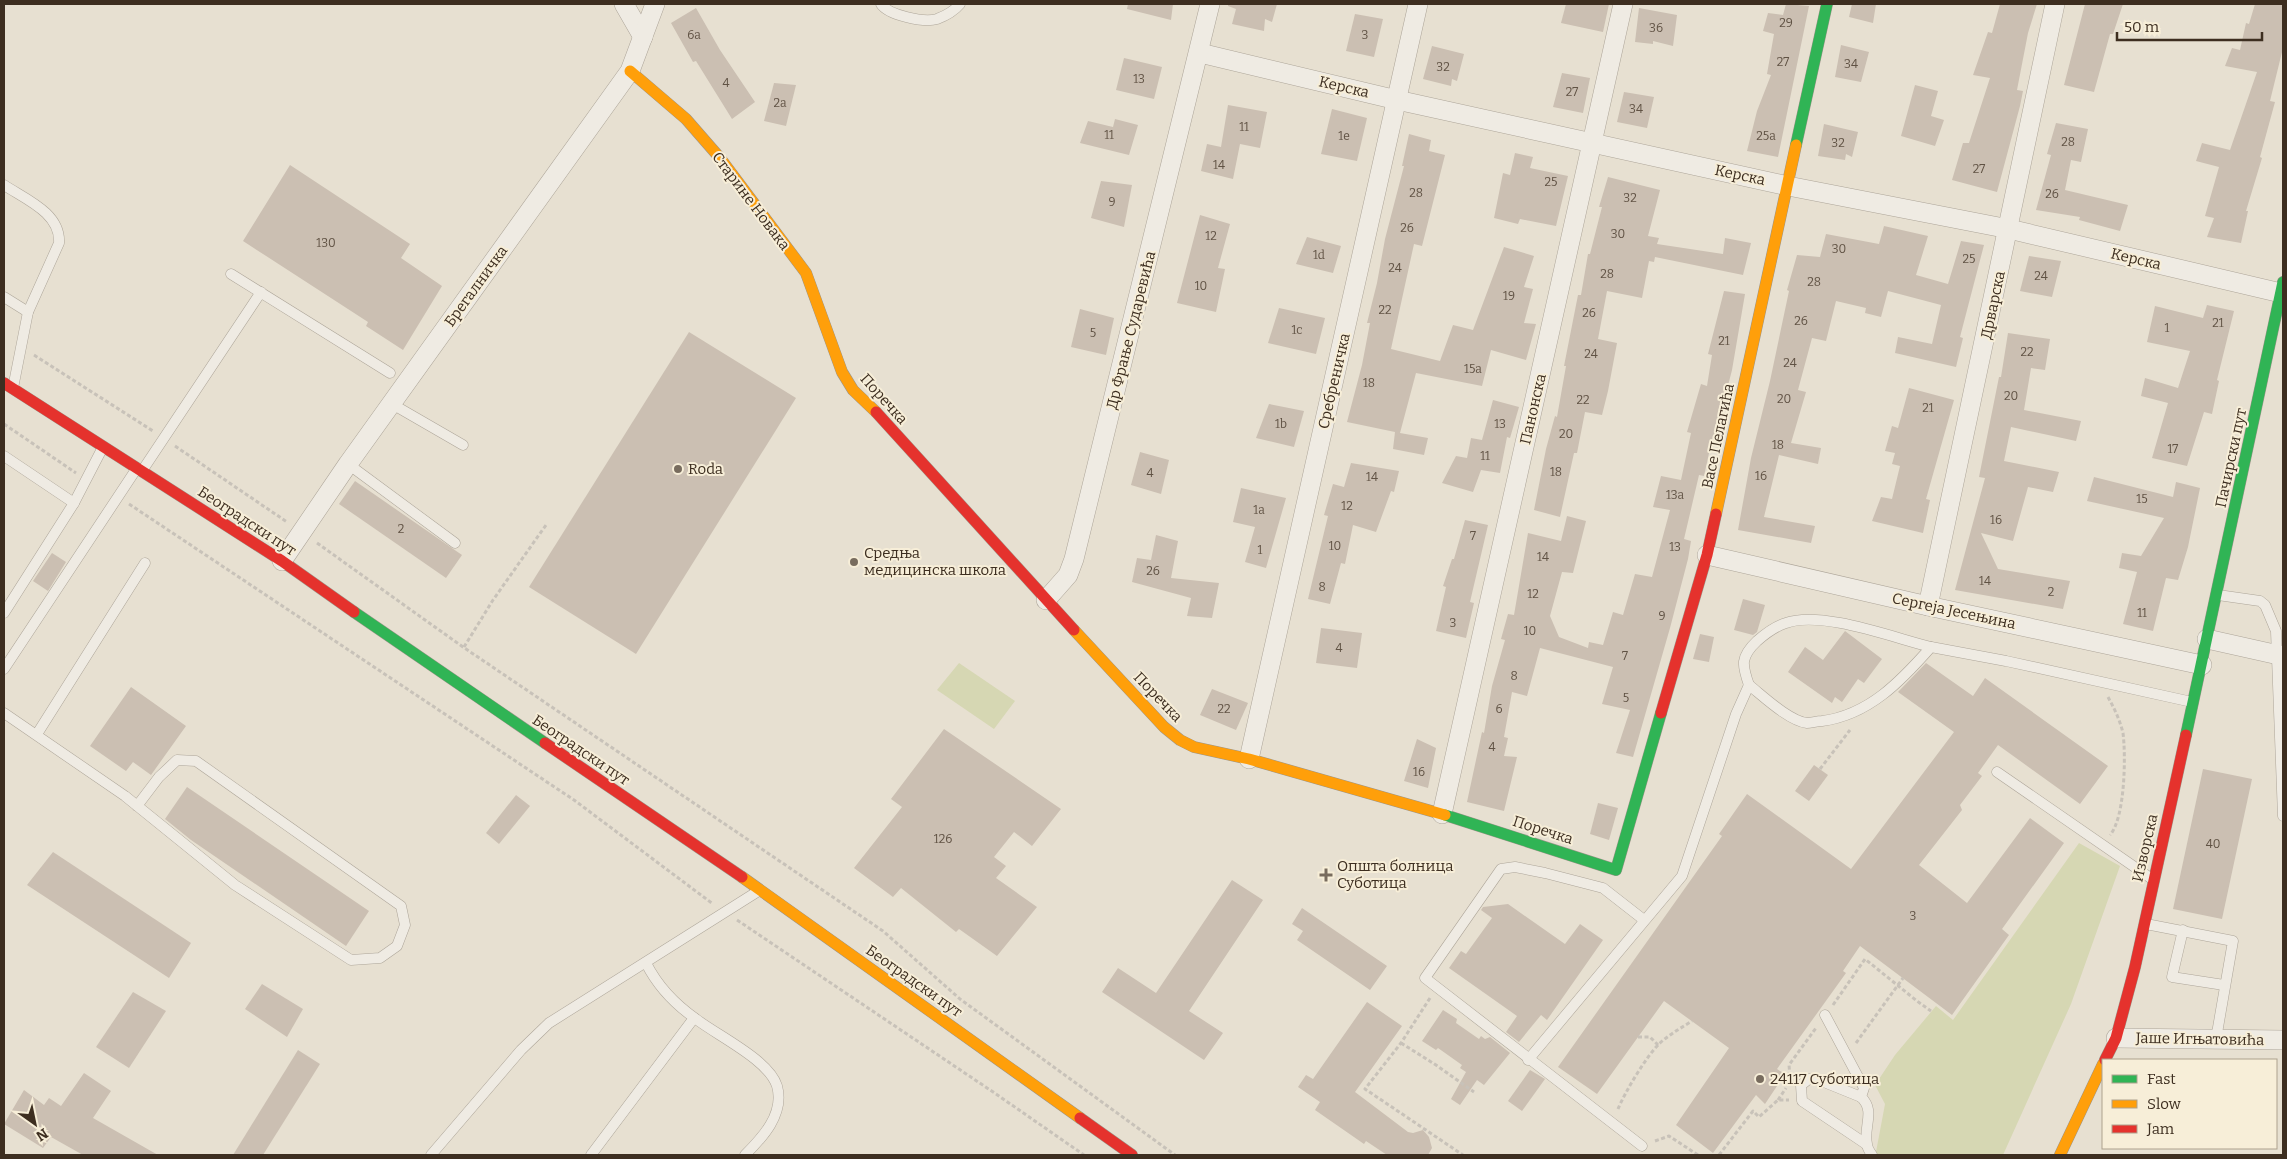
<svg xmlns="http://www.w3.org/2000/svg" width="2287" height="1159" font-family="Bitter,serif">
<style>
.green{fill:#d6d7b3}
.building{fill:#cbbfb2}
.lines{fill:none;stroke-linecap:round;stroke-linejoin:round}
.lane-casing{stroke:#ada599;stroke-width:11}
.street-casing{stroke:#ada599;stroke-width:20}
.fast-casing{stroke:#9c958a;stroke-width:12}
.slow-casing{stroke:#9c958a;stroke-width:12}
.jam-casing{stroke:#9c958a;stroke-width:12}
.path{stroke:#c8c2b9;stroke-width:3;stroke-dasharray:4 2.5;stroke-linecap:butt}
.lane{stroke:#efebe3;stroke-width:10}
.street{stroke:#efebe3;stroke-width:19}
.fast{stroke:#30b455;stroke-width:11}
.slow{stroke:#ff9f0a;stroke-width:11}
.jam{stroke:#e5322d;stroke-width:11}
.poi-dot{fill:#786c5e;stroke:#f7eed8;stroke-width:2}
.labels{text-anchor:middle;stroke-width:4;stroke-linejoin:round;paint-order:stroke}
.number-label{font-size:12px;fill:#605244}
.street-label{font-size:15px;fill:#3d2e20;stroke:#f7eed8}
.poi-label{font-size:15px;fill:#3d2e20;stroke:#f7eed8;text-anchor:start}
</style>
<rect width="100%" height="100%" fill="#e7e0d1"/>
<g class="green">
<polygon points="959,663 1015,701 994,729 937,690"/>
<polygon points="2079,843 2120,866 2071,1004 2003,1155 1872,1155 1876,1152 1885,1104 1875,1085 1895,1055 1936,1006 1953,1020"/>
</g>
<g class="building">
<polygon points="1128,4 1173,4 1171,20 1127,9"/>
<polygon points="1228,4 1277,4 1272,22 1265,19 1264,31 1232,24 1236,9 1228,6"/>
<polygon points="1566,4 1609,4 1603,32 1561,23"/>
<polygon points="1786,4 1809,6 1778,157 1747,151 1757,111 1771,75 1767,74 1774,34 1763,31 1768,13 1783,15"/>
<polygon points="1852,4 1876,4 1873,23 1849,17"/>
<polygon points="2000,4 2037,4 2028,33 2017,90 2023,91 2020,106 1997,192 1952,180 1963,143 1969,143 1990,78 1973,75 1988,32 1992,33"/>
<polygon points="2085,4 2123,4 2113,34 2110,34 2094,92 2064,85"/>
<polygon points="2255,4 2283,4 2283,48 2270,101 2275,102 2260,157 2262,158 2246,211 2248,211 2241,243 2207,237 2214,218 2205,216 2219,167 2196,161 2202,143 2230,150 2257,72 2225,66 2232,48 2240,50 2246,23 2249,24"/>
<polygon points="696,8 720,50 755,102 732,119 696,61 693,62 671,23"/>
<polygon points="1639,8 1677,15 1673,46 1653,41 1653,44 1635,42"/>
<polygon points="1355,14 1383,19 1374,57 1346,51"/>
<polygon points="1841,45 1869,52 1861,82 1835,77"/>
<polygon points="1432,46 1464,54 1457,81 1452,79 1451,86 1423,79"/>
<polygon points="1124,58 1162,67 1154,99 1116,90"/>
<polygon points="1562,73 1590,78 1583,113 1553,107"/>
<polygon points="774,83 796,85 786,126 764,121"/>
<polygon points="1915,85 1938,91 1931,116 1944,120 1935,146 1901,136"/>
<polygon points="1624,92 1654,97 1647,128 1617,122"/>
<polygon points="1228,105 1267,112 1260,148 1240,144 1233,179 1201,171 1207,144 1221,147"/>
<polygon points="1332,109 1367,118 1357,161 1321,154"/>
<polygon points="1115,119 1138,125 1129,155 1080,143 1088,121 1113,127"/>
<polygon points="2056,123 2088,129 2081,162 2071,160 2065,190 2128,205 2120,231 2079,220 2080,217 2036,210 2051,155 2047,154"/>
<polygon points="1824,124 1858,132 1852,157 1846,154 1845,160 1818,156"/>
<polygon points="1409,134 1431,140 1429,151 1445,155 1422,246 1414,244 1391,349 1440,361 1453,325 1473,330 1504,247 1534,256 1524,287 1533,289 1524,323 1536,324 1526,360 1491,350 1482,386 1416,373 1400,433 1428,438 1424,455 1393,449 1395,432 1347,422 1362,365 1370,323 1367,323 1377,283 1385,239 1404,166 1402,166"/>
<polygon points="1515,153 1533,157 1530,168 1568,176 1556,226 1520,219 1518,224 1494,218 1503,173 1510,175"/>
<polygon points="290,165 410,244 401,258 442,286 403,350 366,326 368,322 243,241"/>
<polygon points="1608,177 1660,190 1648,236 1659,238 1657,244 1723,254 1725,238 1751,243 1743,275 1655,257 1654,262 1649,261 1642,298 1607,291 1598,339 1617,343 1608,391 1602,415 1585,412 1577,453 1574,453 1560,517 1534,510 1546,449 1555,416 1557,417 1566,366 1564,366 1578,295 1581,295 1588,254 1590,254 1602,207 1599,207"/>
<polygon points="1101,181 1132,185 1124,227 1091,218"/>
<polygon points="1200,215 1230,224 1218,268 1225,269 1216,312 1177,303"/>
<polygon points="1884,226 1928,236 1916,275 1948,284 1961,241 1984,245 1960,337 1963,338 1956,367 1895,353 1898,337 1932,344 1941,305 1888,291 1881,317 1865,313 1866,308 1836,301 1826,341 1812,338 1798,390 1806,392 1791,443 1821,448 1818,464 1779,455 1764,517 1815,526 1811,543 1738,530 1751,458 1770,381 1789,291 1787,290 1797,255 1820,257 1826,234 1879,244"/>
<polygon points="1307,237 1341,246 1333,273 1296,264"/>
<polygon points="2029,256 2061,261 2052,297 2020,291"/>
<polygon points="1724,291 1745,294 1732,370 1715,436 1713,435 1704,476 1699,475 1684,539 1691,541 1688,559 1670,628 1633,757 1616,753 1630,710 1602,704 1613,667 1540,648 1527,696 1512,692 1504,737 1508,738 1504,756 1517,757 1504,811 1467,802 1482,732 1484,733 1492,686 1505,640 1501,639 1508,614 1514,615 1528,533 1561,541 1567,516 1586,521 1573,573 1562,572 1550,616 1559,637 1588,648 1589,642 1603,645 1613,612 1623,615 1635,574 1652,577 1670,510 1653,507 1661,476 1681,480 1691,433 1687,432 1701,384 1707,386 1712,355 1708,354"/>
<polygon points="2207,305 2234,311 2217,380 2219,381 2212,414 2204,412 2187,466 2152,458 2168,403 2141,396 2145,378 2178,388 2190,351 2147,342 2155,306 2203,318"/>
<polygon points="1279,308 1325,318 1316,354 1268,343"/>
<polygon points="1080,309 1114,318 1106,355 1071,347"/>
<polygon points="689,332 796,398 636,654 529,587"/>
<polygon points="2008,333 2050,339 2045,370 2031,368 2024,410 2081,421 2076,441 2011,427 2004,461 2059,472 2053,492 2028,487 2013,541 1981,533 1998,569 2070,581 2063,609 1955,590 1985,478 1979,477 1999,377 2001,377"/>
<polygon points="1909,388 1954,400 1926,499 1930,500 1923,533 1872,521 1881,497 1892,499 1900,466 1892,464 1895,453 1885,451 1892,426 1898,428"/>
<polygon points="1493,400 1519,407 1510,438 1507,437 1500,473 1481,470 1473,492 1442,483 1456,456 1467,458 1471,438 1482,440"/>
<polygon points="1269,404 1304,411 1294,447 1256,438"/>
<polygon points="1140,452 1169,460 1161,494 1131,485"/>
<polygon points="1351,463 1399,471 1394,492 1391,491 1376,532 1353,525 1345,564 1341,563 1330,604 1308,599 1328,516 1324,515 1333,484 1344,487"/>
<polygon points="2094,477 2173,497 2176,482 2200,488 2188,547 2178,580 2166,578 2153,631 2123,624 2137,572 2119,568 2122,553 2141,556 2164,518 2087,501"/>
<polygon points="355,481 462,555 446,578 339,504"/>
<polygon points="1241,488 1286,498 1266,568 1245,562 1255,527 1233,522"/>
<polygon points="1465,520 1488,525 1470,602 1474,603 1466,638 1436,631 1446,587 1443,586 1452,559 1454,559"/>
<polygon points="1156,535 1178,541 1171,578 1219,583 1212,618 1187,616 1191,598 1132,582 1137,558 1151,560"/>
<polygon points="52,553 66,562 48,591 33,581"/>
<polygon points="1743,599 1765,605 1757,632 1753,635 1734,630"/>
<polygon points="1321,628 1362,633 1357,668 1316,663"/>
<polygon points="1845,631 1882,659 1864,683 1858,679 1842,702 1835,697 1832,703 1788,672 1805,647 1823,660"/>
<polygon points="1700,634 1714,637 1709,662 1693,659"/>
<polygon points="1926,663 1973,696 1985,678 2108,766 2080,804 1998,745 1978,773 1982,776 1960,805 1962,810 1919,865 1967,903 2030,818 2064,843 2002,929 2009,935 1952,1015 1860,946 1843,971 1846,973 1777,1069 1785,1074 1765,1104 1756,1095 1713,1153 1676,1125 1729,1048 1664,1001 1597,1094 1558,1067 1722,836 1719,834 1747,794 1851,869 1954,732 1898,692"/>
<polygon points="131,687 186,726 151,775 133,762 126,771 90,746"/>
<polygon points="1212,689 1248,703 1236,730 1200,715"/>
<polygon points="944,729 1061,809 1032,846 1014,832 994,857 1006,866 996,878 1037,907 997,956 959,929 956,932 901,888 893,897 854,868 902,807 891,799"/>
<polygon points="1417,739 1436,748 1428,788 1404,781"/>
<polygon points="1814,765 1828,775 1809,801 1795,791"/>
<polygon points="2203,769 2252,779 2222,919 2173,909"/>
<polygon points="187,787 369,911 346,946 191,840 165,819"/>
<polygon points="516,795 530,806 499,844 486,833"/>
<polygon points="1598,803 1618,808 1609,840 1590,834"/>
<polygon points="53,852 191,943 169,978 27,885"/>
<polygon points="1232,880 1263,900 1189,1011 1223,1033 1204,1060 1102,992 1118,968 1156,993"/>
<polygon points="1508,904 1565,944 1580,924 1603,940 1547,1020 1541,1015 1519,1042 1506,1032 1517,1016 1449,968 1461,951 1466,954 1492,918 1481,910 1483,907"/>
<polygon points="1302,908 1387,966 1370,990 1297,940 1303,931 1292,924"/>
<polygon points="262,984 303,1009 287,1037 245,1009"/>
<polygon points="133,992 166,1011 129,1068 96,1047"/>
<polygon points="1367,1002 1402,1026 1355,1092 1408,1132 1413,1133 1423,1130 1429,1137 1432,1148 1428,1155 1387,1155 1366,1141 1364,1144 1315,1110 1320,1102 1298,1087 1306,1075 1313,1079"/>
<polygon points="1443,1010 1457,1019 1456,1023 1479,1039 1481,1036 1485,1039 1490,1037 1510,1053 1484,1085 1477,1080 1460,1105 1451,1099 1466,1072 1460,1068 1462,1065 1438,1048 1436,1050 1422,1041"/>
<polygon points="298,1050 320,1064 263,1155 233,1155"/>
<polygon points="1530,1070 1545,1079 1522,1111 1508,1101"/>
<polygon points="84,1073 111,1091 93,1118 158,1155 83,1155 51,1137 43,1148 4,1124 24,1090 44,1105 49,1098 61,1106"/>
</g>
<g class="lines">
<g class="lane-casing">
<g id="lane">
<path d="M881 4C888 15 924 23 937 19 945 16 955 10 960 4"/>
<path d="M4 185C25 199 61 213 59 243L28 312 13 388"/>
<polyline points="231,274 390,373"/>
<polyline points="4,297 28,312"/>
<polyline points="392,404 463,445"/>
<polyline points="4,456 74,503"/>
<polyline points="348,464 455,543"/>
<polyline points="142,471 261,292"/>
<polyline points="2218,595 2260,601 2265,605 2276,631 2283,816"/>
<polyline points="4,613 74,503 103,447"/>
<polyline points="4,669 137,468"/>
<path d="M1749 685C1742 665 1740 657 1757 641 1765 634 1776 626 1786 623 1821 610 1894 638 1931 647"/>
<polyline points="4,713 125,796 235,885 351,960 380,958 397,946 405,925 401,906 196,761 177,760 159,777 137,806"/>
<polyline points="37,734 145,563"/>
<polyline points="1997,772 2152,879"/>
<polyline points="2146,924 2233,941 2216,1039"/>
<polyline points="2183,930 2172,977 2224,985"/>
<path d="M646 963C657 985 676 1005 696 1019 718 1036 769 1060 777 1086 785 1114 762 1138 745 1155"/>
<path d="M1825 1015 1864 1088 1861 1097C1876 1111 1863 1127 1867 1144 1867 1148 1870 1152 1872 1155"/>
<path d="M1528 1060 1682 876 1736 714 1749 685C1763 696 1789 721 1807 723 1811 723 1817 721 1822 721 1869 715 1901 681 1931 647L2006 661 2192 702"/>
<polyline points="1861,1097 1819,1080 1809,1079 1801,1085 1802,1101 1866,1144"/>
<polyline points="1642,1146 1425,978 1501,869 1515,867 1545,873 1603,888 1644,920"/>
<polyline points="431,1155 521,1050 549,1023 760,890"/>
<polyline points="591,1155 694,1018"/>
</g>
</g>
<g class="street-casing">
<g id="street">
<polyline points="624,4 643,37"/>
<polyline points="1200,53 1397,100 1788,186 2009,229 2281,293"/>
<polyline points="1707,555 1928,606 2202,665"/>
<polyline points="282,561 348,464 630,71 655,4"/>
<polyline points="1046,600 1068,575 1074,559 1210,4"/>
<polyline points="1928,606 2055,4"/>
<polyline points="2207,639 2283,656"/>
<polyline points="1249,759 1418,4"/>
<polyline points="1442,814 1623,4"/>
<polyline points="2116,1038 2283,1040"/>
</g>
</g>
<g class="fast-casing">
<g id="fast">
<polyline points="1796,145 1827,4"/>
<polyline points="354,612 545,743"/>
<polyline points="2186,735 2283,282"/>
<polyline points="1445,815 1616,870 1661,713"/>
</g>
</g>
<g class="slow-casing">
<g id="slow">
<polyline points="630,71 686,119 720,158 806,273 842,372 853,390 876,412"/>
<polyline points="1716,514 1796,145"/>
<polyline points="1074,630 1164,727 1180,740 1194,747 1249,759 1445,815"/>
<polyline points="742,877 1080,1118"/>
<polyline points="2060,1155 2103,1064"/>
</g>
</g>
<g class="jam-casing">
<g id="jam">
<polyline points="4,383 282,561 354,612"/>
<polyline points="876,412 1074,630"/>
<polyline points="1661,713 1707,555 1716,514"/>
<polyline points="545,743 742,877"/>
<polyline points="2105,1060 2116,1038 2135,967 2186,735"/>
<polyline points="1080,1118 1132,1155"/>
</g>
</g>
<g class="path">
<polyline points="34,355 153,431"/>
<polyline points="4,424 76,473"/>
<polyline points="175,446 287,522"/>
<polyline points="129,504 574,800 713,904"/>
<polyline points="317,543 463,647 883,931 960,999 1175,1155"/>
<polyline points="464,647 493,600 546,525"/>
<path d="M2108 697C2114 708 2120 720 2123 733 2126 756 2125 818 2110 835"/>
<polyline points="1820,769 1850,730"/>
<polyline points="737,920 996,1094 1084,1155"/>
<polyline points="1430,998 1401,1043 1365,1089 1463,1155"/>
<polyline points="1833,1005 1865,959 1917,1001 1931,1011"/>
<polyline points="1638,1037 1650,1037 1658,1045"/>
<polyline points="1401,1043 1436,1065 1474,1092"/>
<polyline points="1856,1043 1903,978"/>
<polyline points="1790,1076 1789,1065 1816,1028"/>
<polyline points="1778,1100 1786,1088"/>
<path d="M1618 1109C1625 1092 1647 1055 1660 1043 1670 1034 1681 1028 1692 1021"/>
<polyline points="1655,1141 1669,1136 1698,1155"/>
<polyline points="1719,1155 1753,1111 1759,1117 1778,1100 1789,1100"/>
</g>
<use href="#lane" class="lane"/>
<use href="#street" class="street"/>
<use href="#fast" class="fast"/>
<use href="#slow" class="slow"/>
<use href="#jam" class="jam"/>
</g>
<g class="poi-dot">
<circle cx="678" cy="469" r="5"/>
<circle cx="854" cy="562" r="5"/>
<path d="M1323.5 867.5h5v5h5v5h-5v5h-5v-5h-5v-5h5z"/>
<circle cx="1760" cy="1079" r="5"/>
</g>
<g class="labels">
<g class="number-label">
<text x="1786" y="27">29</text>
<text x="1656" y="32">36</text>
<text x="694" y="39">6a</text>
<text x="1365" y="39">3</text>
<text x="1783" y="66">27</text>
<text x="1851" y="68">34</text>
<text x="1443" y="71">32</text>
<text x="1139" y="83">13</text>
<text x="726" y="87">4</text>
<text x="1572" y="96">27</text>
<text x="780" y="107">2a</text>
<text x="1636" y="113">34</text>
<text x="1244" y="131">11</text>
<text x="1109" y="139">11</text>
<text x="1344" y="140">1e</text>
<text x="1766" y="140">25a</text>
<text x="2068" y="146">28</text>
<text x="1838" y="147">32</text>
<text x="1219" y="169">14</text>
<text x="1979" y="173">27</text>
<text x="1551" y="186">25</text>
<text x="1416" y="197">28</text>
<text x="2052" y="198">26</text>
<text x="1630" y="202">32</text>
<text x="1112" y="206">9</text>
<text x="1407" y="232">26</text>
<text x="1618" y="238">30</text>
<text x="1211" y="240">12</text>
<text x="326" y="247">130</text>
<text x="1839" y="253">30</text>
<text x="1319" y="259">1d</text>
<text x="1969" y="263">25</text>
<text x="1395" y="272">24</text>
<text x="1607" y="278">28</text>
<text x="2041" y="280">24</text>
<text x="1814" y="286">28</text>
<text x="1201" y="290">10</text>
<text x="1509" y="300">19</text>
<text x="1385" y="314">22</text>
<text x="1589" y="317">26</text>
<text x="1801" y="325">26</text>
<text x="2218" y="327">21</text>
<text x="2167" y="332">1</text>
<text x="1297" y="334">1c</text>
<text x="1093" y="337">5</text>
<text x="1724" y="345">21</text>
<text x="2027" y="356">22</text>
<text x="1591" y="358">24</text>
<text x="1790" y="367">24</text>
<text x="1473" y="373">15a</text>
<text x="1369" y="387">18</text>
<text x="2011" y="400">20</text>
<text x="1784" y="403">20</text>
<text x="1583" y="404">22</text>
<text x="1928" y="412">21</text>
<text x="1281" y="428">1b</text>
<text x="1500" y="428">13</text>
<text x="1566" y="438">20</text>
<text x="1778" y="449">18</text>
<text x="2173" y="453">17</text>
<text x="1485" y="460">11</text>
<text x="1556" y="476">18</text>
<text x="1150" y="477">4</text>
<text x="1761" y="480">16</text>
<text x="1372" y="481">14</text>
<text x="1675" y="499">13a</text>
<text x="2142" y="503">15</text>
<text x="1347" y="510">12</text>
<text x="1259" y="514">1a</text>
<text x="1996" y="524">16</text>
<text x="401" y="533">2</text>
<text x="1473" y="540">7</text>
<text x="1335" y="550">10</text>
<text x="1675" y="551">13</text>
<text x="1260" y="554">1</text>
<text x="1543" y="561">14</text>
<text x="1153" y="575">26</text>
<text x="1985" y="585">14</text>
<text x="1322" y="591">8</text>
<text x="2051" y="596">2</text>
<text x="1533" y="598">12</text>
<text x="2142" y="617">11</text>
<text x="1662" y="620">9</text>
<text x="1453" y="627">3</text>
<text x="1530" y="635">10</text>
<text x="1339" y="652">4</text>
<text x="1625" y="660">7</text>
<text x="1514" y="680">8</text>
<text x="1626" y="702">5</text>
<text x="1224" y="713">22</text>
<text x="1499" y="713">6</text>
<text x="1492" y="751">4</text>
<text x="1419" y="776">16</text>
<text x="943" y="843">126</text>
<text x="2213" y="848">40</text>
<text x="1913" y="920">3</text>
</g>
<g class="street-label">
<text transform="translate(1344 87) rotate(13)" y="5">Керска</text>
<text transform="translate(1740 175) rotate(12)" y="5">Керска</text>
<text transform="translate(751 201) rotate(53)" y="5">Старине Новака</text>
<text transform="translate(2136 259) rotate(13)" y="5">Керска</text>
<text transform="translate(476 286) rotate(-54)" y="5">Брегалничка</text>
<text transform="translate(1993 305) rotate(-78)" y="5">Дрварска</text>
<text transform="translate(1131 330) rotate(-76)" y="5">Др Фрање Сударевића</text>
<text transform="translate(1334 381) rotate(-77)" y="5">Сребреничка</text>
<text transform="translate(884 399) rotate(48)" y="5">Поречка</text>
<text transform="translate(1533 409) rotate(-77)" y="5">Панонска</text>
<text transform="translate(1718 436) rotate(-78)" y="5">Васе Пелагића</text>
<text transform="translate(2231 458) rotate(-78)" y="5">Пачирски пут</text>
<text transform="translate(247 521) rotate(33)" y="5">Београдски пут</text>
<text transform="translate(1954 611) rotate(12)" y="5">Сергеја Јесењина</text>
<text transform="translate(1158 697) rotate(46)" y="5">Поречка</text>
<text transform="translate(581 750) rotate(34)" y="5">Београдски пут</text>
<text transform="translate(1543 830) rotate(18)" y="5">Поречка</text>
<text transform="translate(2145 848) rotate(-77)" y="5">Изворска</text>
<text transform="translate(914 981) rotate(35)" y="5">Београдски пут</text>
<text transform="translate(2200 1039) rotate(1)" y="5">Јаше Игњатовића</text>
</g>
<g class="poi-label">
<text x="688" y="474">Roda</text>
<text x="864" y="558">Средња<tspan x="864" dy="17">медицинска школа</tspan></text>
<text x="1337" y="871">Општа болница<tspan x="1337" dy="17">Суботица</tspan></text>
<text x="1770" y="1084">24117 Суботица</text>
</g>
</g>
<rect width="2287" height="1159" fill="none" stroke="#3d2e20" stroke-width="10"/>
<rect x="2102" y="1059" width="175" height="90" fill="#f7eed8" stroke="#ada18e"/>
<rect x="2112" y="1075" width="25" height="8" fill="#30b455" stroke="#ada18e"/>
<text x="2147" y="1084" font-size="15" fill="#3d2e20">Fast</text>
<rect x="2112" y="1100" width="25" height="8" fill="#ff9f0a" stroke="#ada18e"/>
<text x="2147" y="1109" font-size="15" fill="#3d2e20">Slow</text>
<rect x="2112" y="1125" width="25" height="8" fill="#e5322d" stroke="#ada18e"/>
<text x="2147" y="1134" font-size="15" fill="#3d2e20">Jam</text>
<g transform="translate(35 1124) rotate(147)" stroke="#f7eed8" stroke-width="4" paint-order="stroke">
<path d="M0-4L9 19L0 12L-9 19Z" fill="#3d2e20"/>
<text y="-8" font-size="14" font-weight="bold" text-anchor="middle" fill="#3d2e20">N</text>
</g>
<path d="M2117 32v8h145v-8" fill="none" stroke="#3d2e20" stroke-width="2.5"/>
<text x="2124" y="32" font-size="15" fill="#3d2e20" stroke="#f7eed8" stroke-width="4" paint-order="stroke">50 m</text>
</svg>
